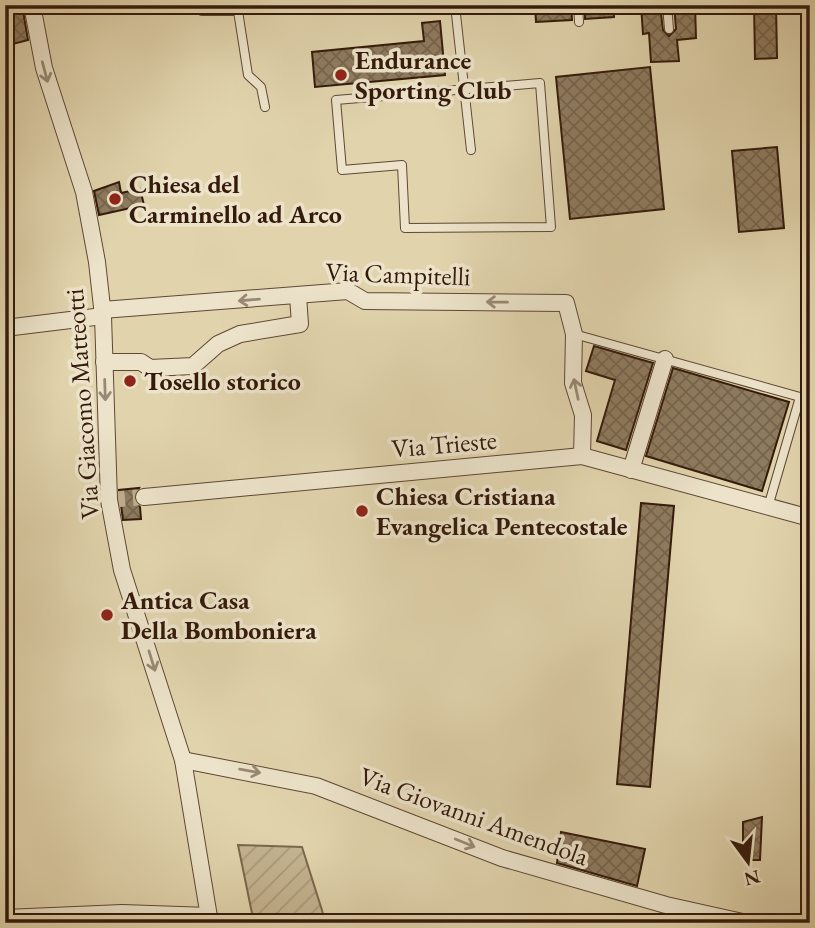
<svg xmlns="http://www.w3.org/2000/svg" width="815" height="928" font-family="'EB Garamond',serif">
<style>
.garden{fill:url(#garden-furrows);stroke:#7c674e;stroke-width:2}
.building{fill:url(#building-cross-hatch);stroke:#341a0b;stroke-width:2}
.lines{fill:none;stroke-linecap:round;stroke-linejoin:round}
.street-tunnel{stroke:#beaf8d;stroke-width:16;stroke-dasharray:16 8;stroke-linecap:butt}
.lane-casing{stroke:#5f4834;stroke-width:10}
.street-casing{stroke:#5f4834;stroke-width:18}
.lane{stroke:#ece3ca;stroke-width:8}
.street{stroke:#ece3ca;stroke-width:16}
.oneway{stroke:#998974}
.poi-dot{fill:#8f2418;stroke:#ece3ca;stroke-width:2.5}
.labels{text-anchor:middle;stroke-width:7;stroke-linejoin:round;paint-order:stroke}
.poi-label{font-size:26px;font-weight:bold;fill:#341a0b;stroke:#ece3ca;text-anchor:start}
.street-label{font-size:26px;fill:#341a0b;stroke:#ece3ca}
</style>
<defs>
<pattern id="garden-furrows" width="10" height="10" patternUnits="userSpaceOnUse" patternTransform="scale(1.75)"><rect width="10" height="10" fill="#c4b491"/><path d="M-1 1l2-2M0 10L10 0M9 11l2-2" fill="none" stroke="#a99a7c"/></pattern>
<pattern id="building-cross-hatch" width="8" height="8" patternUnits="userSpaceOnUse" patternTransform="scale(1.75)"><rect width="8" height="8" fill="#8e7b5f"/><path d="M0 0l8 8M0 8l8-8" fill="none" stroke="#75644d"/></pattern>
</defs>
<rect width="100%" height="100%" fill="#e1d4ad"/>
<filter id="stains"><feTurbulence type="fractalNoise" baseFrequency=".00286" numOctaves="4"/><feColorMatrix values="0 0 0 0 .2 0 0 0 0 .09 0 0 0 0 .02 0 0 0 .5 -.17"/></filter>
<radialGradient id="worn" r=".72"><stop offset=".6" stop-color="#630" stop-opacity="0"/><stop offset="1" stop-color="#630" stop-opacity=".3"/></radialGradient>
<polygon class="garden" points="238,845 302,847 326,923 254,923"/>
<g class="building">
<polygon points="5,5 22,5 28,40 5,46"/>
<polygon points="535,5 571,5 572,20 536,22"/>
<polygon points="585,5 613,5 614,17 585,19"/>
<polygon points="641,5 660,5 663,30 669,36 676,29 674,5 695,5 696,38 677,40 679,61 651,62 649,33 643,34"/>
<polygon points="754,5 776,5 777,58 755,59"/>
<polygon points="440,21 445,75 315,87 312,52 424,41 422,23"/>
<polygon points="650,67 664,209 570,219 556,77"/>
<polygon points="777,147 784,228 739,232 732,151"/>
<polygon points="119,182 121,193 140,189 144,205 99,215 94,191"/>
<polygon points="594,346 653,363 626,450 597,441 615,380 586,371"/>
<polygon points="673,368 789,402 762,491 646,456"/>
<polygon points="139,488 134,497 140,507 141,519 123,520 119,490"/>
<polygon points="641,503 674,506 650,787 617,784"/>
<polygon points="762,817 760,860 743,860 743,822"/>
<polygon points="561,832 645,849 637,886 557,863"/>
</g>
<g class="lines">
<polyline class="street-tunnel" points="109,500 144,497"/>
<g class="lane-casing">
<g id="lane">
<polyline points="201,5 202,11 238,11 248,75 261,87 265,107"/>
<polyline points="455,5 471,150"/>
<polyline points="578,5 579,22"/>
<polyline points="667,5 669,29"/>
<polygon points="540,83 551,227 405,228 402,165 342,170 336,100"/>
<polyline points="574,334 800,397 768,507"/>
</g>
</g>
<g class="street-casing">
<g id="street">
<polyline points="32,5 44,68 84,192 97,262 103,316 109,500 122,570 183,760 210,923"/>
<polyline points="102,310 348,291 365,301 566,303 574,334 573,383 583,415 582,456"/>
<polyline points="5,328 103,316"/>
<polyline points="104,362 141,362 150,368 193,366 218,344 240,334 300,324 298,296"/>
<polyline points="631,470 665,359"/>
<polyline points="144,497 582,456 810,518"/>
<polyline points="183,760 316,786 502,858 666,905 747,923"/>
<polyline points="5,918 122,913 209,916"/>
</g>
</g>
<use href="#lane" class="lane"/>
<use href="#street" class="street"/>
</g>
<defs><path id="oneway-shaft" d="M-6 0H5M1.5-3L5.5 0L1.5 3" fill="none" stroke-width="1.6" stroke-linecap="round" stroke-linejoin="round" transform="scale(1.75)"/></defs>
<g class="oneway">
<use href="#oneway-shaft" transform="translate(45 72) rotate(75)"/>
<use href="#oneway-shaft" transform="translate(249 300) rotate(175)"/>
<use href="#oneway-shaft" transform="translate(497 302) rotate(-179)"/>
<use href="#oneway-shaft" transform="translate(576 389) rotate(-102)"/>
<use href="#oneway-shaft" transform="translate(105 390) rotate(88)"/>
<use href="#oneway-shaft" transform="translate(152 661) rotate(73)"/>
<use href="#oneway-shaft" transform="translate(250 771) rotate(10)"/>
<use href="#oneway-shaft" transform="translate(465 843) rotate(22)"/>
</g>
<g class="poi-dot">
<circle cx="341" cy="75" r="7"/>
<circle cx="115" cy="199" r="7"/>
<circle cx="130" cy="381" r="7"/>
<circle cx="362" cy="511" r="7"/>
<circle cx="107" cy="615" r="7"/>
</g>
<g class="labels">
<g class="poi-label">
<text x="355" y="69">Endurance<tspan x="355" dy="30">Sporting Club</tspan></text>
<text x="129" y="193">Chiesa del<tspan x="129" dy="30">Carminello ad Arco</tspan></text>
<text x="144" y="390">Tosello storico</text>
<text x="376" y="505">Chiesa Cristiana<tspan x="376" dy="30">Evangelica Pentecostale</tspan></text>
<text x="121" y="609">Antica Casa<tspan x="121" dy="30">Della Bomboniera</tspan></text>
</g>
<g class="street-label">
<text transform="translate(398 274) rotate(2)" y="9">Via Campitelli</text>
<text transform="translate(82 404) rotate(-94)" y="9">Via Giacomo Matteotti</text>
<text transform="translate(444 444) rotate(-5)" y="9">Via Trieste</text>
<text transform="translate(474 816) rotate(20)" y="9">Via Giovanni Amendola</text>
</g>
</g>
<rect width="815" height="928" fill="none" stroke="#e1d4ad" stroke-width="28"/>
<rect x="7" y="7" width="801" height="914" fill="none" stroke="#341a0b" stroke-width="3.5"/>
<rect x="14" y="14" width="787" height="900" fill="none" stroke="#341a0b" stroke-width="2"/>
<g transform="translate(748 862) rotate(165)" stroke="#ece3ca" stroke-width="5" paint-order="stroke">
<path d="M0-5L12 26L0 18L-12 26Z" fill="#341a0b"/>
<text y="-10" font-size="19" font-weight="bold" text-anchor="middle" fill="#341a0b">N</text>
</g>
<rect width="100%" height="100%" filter="url(#stains)"/>
<rect width="100%" height="100%" fill="url(#worn)"/>
</svg>
